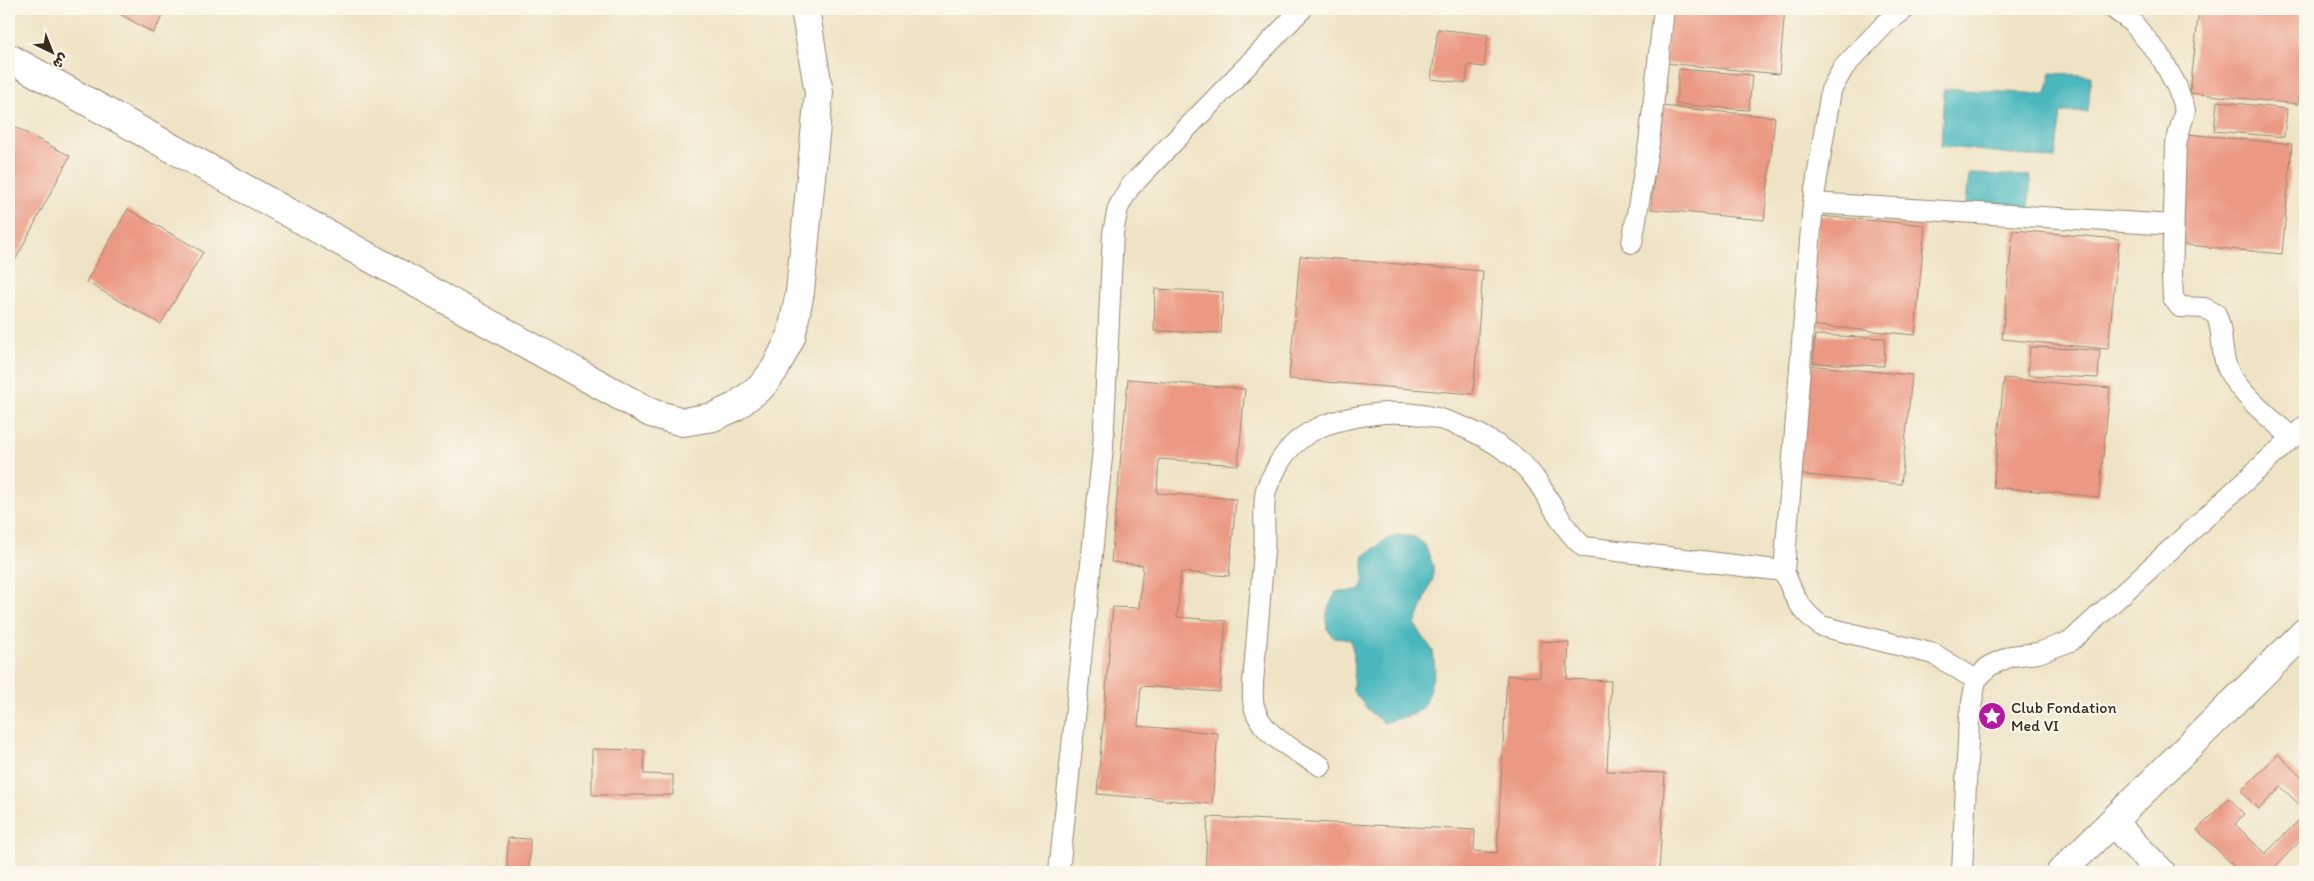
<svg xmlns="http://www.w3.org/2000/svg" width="2314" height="881" font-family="Itim,'Playpen Sans Arabic',sans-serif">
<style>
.water{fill:#48b7be;stroke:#42706e}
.building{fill:#eb9982}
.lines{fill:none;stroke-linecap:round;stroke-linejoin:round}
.service-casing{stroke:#958672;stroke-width:22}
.minor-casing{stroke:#958672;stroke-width:30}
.service{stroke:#fff;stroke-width:20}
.minor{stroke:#fff;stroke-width:28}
.labels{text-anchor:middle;stroke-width:4.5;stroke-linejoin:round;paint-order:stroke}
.poi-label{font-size:16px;fill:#3b2a1e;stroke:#fbf7ec;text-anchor:start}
</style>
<rect width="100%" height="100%" fill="#fbf7ec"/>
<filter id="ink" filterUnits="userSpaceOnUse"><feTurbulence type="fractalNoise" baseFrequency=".02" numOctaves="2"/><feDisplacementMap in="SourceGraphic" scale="10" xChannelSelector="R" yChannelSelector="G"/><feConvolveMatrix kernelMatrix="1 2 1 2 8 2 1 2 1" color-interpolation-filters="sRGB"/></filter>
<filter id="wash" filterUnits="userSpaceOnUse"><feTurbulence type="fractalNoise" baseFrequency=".0096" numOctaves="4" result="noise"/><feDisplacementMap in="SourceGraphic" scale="20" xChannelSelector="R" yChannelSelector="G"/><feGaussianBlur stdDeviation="1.12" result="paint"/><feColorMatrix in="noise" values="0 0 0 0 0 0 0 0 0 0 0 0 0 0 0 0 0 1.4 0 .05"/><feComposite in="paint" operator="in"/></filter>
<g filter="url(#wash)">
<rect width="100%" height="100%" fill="#efe3c5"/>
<g class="water">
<polygon points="2051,73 2091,76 2088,112 2061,112 2055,159 1941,146 1944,89 2046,94"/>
<polygon points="1969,174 2031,176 2029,208 1965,213"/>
<path d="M1398 535 1415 537 1425 545 1433 565V578L1415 625 1433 651 1435 669 1427 699 1420 710 1414 714 1384 723 1370 712 1353 691 1354 654 1350 639 1333 637C1320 622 1328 608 1336 592L1360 591C1367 580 1361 568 1364 556L1387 539Z"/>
</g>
<g id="blocks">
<g class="building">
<polygon points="111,9 167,9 153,33"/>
<polygon points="1671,9 1785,9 1779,74 1665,63"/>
<polygon points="2199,9 2305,9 2305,32 2298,104 2190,93"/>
<polygon points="1438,29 1488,35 1484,67 1468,65 1466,83 1431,79"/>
<polygon points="1679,69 1752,75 1749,110 1676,104"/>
<polygon points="2217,101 2287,109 2284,137 2214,131"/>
<polygon points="1661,106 1775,117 1764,220 1651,209"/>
<polygon points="9,124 70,156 9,272"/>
<polygon points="2187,134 2292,144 2282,254 2176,244"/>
<polygon points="128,209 203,252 161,324 86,282"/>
<polygon points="1819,216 1925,225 1915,335 1809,325"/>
<polygon points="2013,230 2119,239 2108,349 2002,339"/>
<polygon points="1300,256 1483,271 1473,394 1289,379"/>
<polygon points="1155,289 1223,292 1221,333 1154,331"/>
<polygon points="1815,335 1885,338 1884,366 1813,363"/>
<polygon points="2030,347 2100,350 2098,378 2028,375"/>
<polygon points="1806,365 1912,375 1901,484 1795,474"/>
<polygon points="2004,378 2110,388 2099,497 1993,487"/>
<polygon points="1128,379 1245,389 1238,465 1159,459 1157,493 1236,499 1229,576 1181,572 1177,617 1226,621 1220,692 1141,686 1138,726 1218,733 1212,804 1097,794 1113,607 1139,608 1143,565 1111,562"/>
<polygon points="1541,641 1569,643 1567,679 1611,681 1607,771 1665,773 1659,872 1205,872 1208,817 1475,830 1474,851 1497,853 1507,675 1540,677"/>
<polygon points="592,749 644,750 644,774 673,775 673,795 592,795"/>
<polygon points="2278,754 2305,781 2305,810 2281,787 2259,809 2241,791"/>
<polygon points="2229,798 2244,814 2235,824 2265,854 2305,814 2305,836 2270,872 2240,872 2197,830"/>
<polygon points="508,838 530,839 529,872 489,872 489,868 507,869"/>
</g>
</g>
</g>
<g filter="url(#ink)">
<use href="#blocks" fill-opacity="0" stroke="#958672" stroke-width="1"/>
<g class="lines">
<g class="service-casing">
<g id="service">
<path d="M1905 9 1886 23 1844 67 1831 90 1813 203 1784 571C1794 597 1799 609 1821 626L1934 654 1976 680"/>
<path d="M2114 9 2132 22 2161 57 2177 87 2185 110 2176 144 2172 276 2173 298 2180 307 2204 308 2216 314C2224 331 2220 351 2227 367 2235 390 2274 422 2293 438"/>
<polyline points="1813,203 2173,225"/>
<polyline points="1632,243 1649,143 1664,9"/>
<path d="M1321 766C1297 751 1261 736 1254 706 1252 699 1253 690 1253 683 1257 639 1260 595 1264 551 1266 531 1262 510 1266 490 1268 484 1271 478 1274 473 1293 430 1332 419 1375 414 1425 408 1474 426 1513 456 1547 482 1554 522 1584 547L1784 571"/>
<polyline points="1059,872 1103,448 1113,233 1118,208 1129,188 1302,9"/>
<polyline points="1962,872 1969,719 1976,680 1989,666 2011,656 2038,653 2071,641 2305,426"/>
</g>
</g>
<g class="minor-casing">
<g id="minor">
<polyline points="9,58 651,413 683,422 713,417 735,407 762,386 775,369 791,337 800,292 819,93 805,9"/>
<polyline points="2113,823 2161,872"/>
<polyline points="2061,872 2305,632"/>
</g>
</g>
<use href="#service" class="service"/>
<use href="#minor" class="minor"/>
</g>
</g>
<defs>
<g id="sight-disc" transform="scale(1.4375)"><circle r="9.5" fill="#b5179e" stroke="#fbf7ec"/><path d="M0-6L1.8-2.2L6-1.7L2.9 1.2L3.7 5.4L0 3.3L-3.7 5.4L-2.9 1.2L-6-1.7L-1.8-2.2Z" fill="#fff"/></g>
</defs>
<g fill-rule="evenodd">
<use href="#sight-disc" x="1992" y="716"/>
</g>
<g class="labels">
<g class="poi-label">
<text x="2011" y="713">Club Fondation<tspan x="2011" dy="18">Med VI</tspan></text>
</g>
</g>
<rect width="2314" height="881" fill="none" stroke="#fbf7ec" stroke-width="30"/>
<g transform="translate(52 52) rotate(137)" stroke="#fbf7ec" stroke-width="4" paint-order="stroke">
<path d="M0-4L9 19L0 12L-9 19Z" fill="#3b2a1e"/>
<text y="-8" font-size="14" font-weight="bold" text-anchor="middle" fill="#3b2a1e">ش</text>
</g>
</svg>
